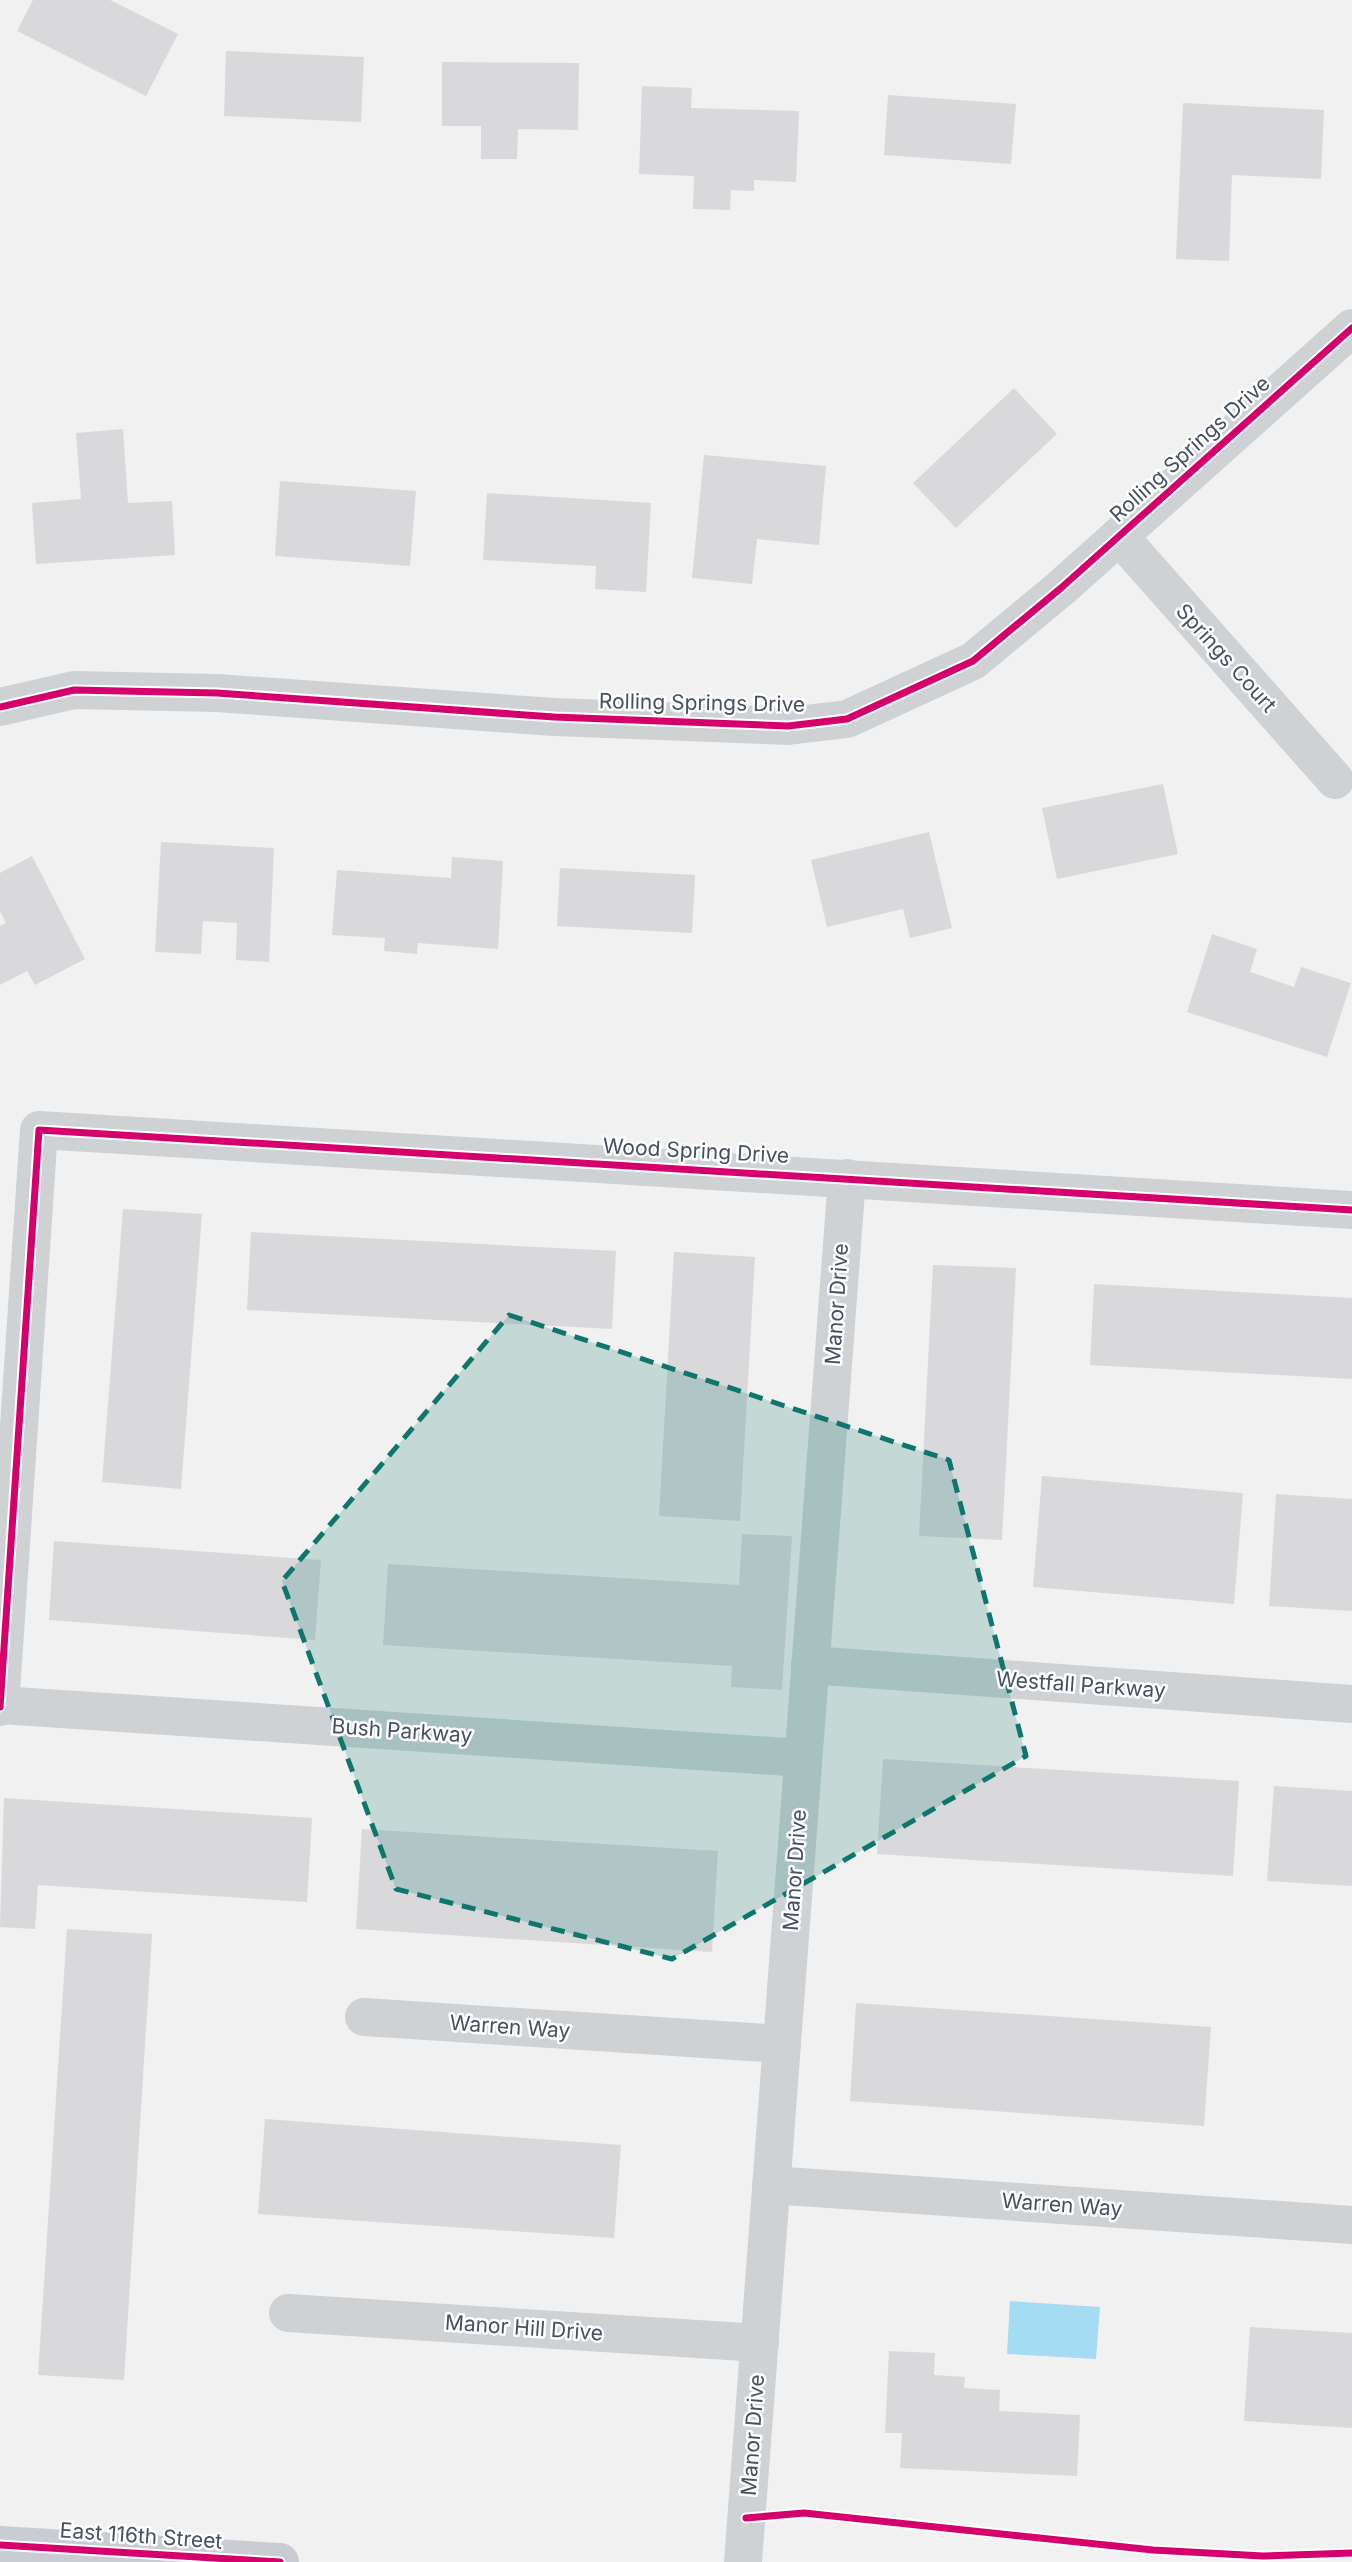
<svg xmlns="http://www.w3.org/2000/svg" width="1352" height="2562" font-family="Inter,sans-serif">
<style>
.water{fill:#a5dbf3}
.building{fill:#d9d9db}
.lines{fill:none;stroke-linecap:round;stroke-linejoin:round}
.minor{stroke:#ced2d5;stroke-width:38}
.primary{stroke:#c9ccd2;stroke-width:38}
.cycleway-casing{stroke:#fff;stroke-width:11}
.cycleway{stroke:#d6006c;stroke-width:7}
.marked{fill:#0f766e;fill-opacity:0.2;stroke:#0f766e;stroke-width:5;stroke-dasharray:14 9;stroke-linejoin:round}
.labels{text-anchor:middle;stroke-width:5;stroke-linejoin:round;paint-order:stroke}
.street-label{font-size:21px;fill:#465160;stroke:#fff}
</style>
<rect width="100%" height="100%" fill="#f2f1f1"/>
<polygon class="water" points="1010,2301 1100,2307 1096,2359 1007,2354"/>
<g class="building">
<polygon points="33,0 110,0 178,34 146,96 17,31"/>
<polygon points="226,51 364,57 361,122 224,116"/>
<polygon points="442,62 579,63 578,130 518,129 517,159 481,159 481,126 442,126"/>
<polygon points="642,86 692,88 691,108 799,111 796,182 754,180 754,191 731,190 730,210 693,209 694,176 639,174"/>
<polygon points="888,95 1016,104 1011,164 884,155"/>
<polygon points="1183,103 1324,110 1321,179 1232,175 1229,261 1176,259"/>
<polygon points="1014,388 1057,434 956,528 913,483"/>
<polygon points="123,429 128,503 172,501 175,555 36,564 32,503 81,499 76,433"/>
<polygon points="704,455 826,466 819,545 757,539 752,584 692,578"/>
<polygon points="280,481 416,491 410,566 275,556"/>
<polygon points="487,493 651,503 646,592 595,589 596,566 483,560"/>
<polygon points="1163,784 1178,854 1057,879 1042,808"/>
<polygon points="929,832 952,928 910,938 903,909 827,927 811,860"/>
<polygon points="161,842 274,848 269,962 236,960 237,923 203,921 201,954 155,952"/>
<polygon points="32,856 85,959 35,985 27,971 0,985 0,926 6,923 0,911 0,873"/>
<polygon points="452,857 503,861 498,949 418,943 417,954 384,951 385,938 332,935 337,870 451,878"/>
<polygon points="560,868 695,875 692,933 557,926"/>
<polygon points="1212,934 1257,949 1250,972 1294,987 1301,967 1351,983 1327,1057 1187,1012"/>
<polygon points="123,1209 202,1214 181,1489 102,1482"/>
<polygon points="251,1232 616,1251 612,1329 247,1310"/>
<polygon points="674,1252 755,1257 740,1521 659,1516"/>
<polygon points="933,1265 1016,1268 1002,1540 919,1536"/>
<polygon points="1094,1284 1352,1298 1352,1379 1090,1365"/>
<polygon points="1042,1476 1243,1493 1234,1604 1033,1587"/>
<polygon points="1276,1494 1352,1499 1352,1611 1269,1606"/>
<polygon points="742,1534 792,1536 782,1690 731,1687 732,1666 383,1645 388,1564 739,1585"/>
<polygon points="54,1541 321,1560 315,1640 49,1620"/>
<polygon points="883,1759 1239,1781 1233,1876 877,1854"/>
<polygon points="1274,1786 1352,1791 1352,1886 1267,1881"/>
<polygon points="4,1798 312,1818 307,1902 38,1885 35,1929 0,1927"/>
<polygon points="362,1829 718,1851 712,1952 356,1929"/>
<polygon points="67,1929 152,1934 124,2380 38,2375"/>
<polygon points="856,2003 1211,2027 1204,2126 850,2101"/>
<polygon points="265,2119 621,2145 614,2238 258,2214"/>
<polygon points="1250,2327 1352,2333 1352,2428 1244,2421"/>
<polygon points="889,2351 935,2353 934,2375 965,2377 964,2388 1000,2390 999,2411 1080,2415 1077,2476 900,2468 902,2433 885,2433"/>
</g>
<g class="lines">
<g class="minor">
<polyline points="1119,536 1335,780"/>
<polyline points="0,707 74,690 217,693 554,717 788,726 847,719 973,661 1061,588 1352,328"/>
<polyline points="810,1665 1352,1704"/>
<polyline points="0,1705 803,1758"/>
<polyline points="0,1707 39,1130 1352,1210"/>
<polyline points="364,2017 782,2044"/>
<polyline points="771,2185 1352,2225"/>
<polyline points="288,2313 760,2343"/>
<polyline points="743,2562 847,1178"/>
</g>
<polyline class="primary" points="0,2545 280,2562"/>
<g class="cycleway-casing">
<g id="cycleway">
<polyline points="0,707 74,690 217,693 554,717 788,726 847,719 973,661 1061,588 1352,328"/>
<polyline points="0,1707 39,1130 1352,1210"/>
<polyline points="746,2518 804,2513 1153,2550 1263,2556 1352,2553"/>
<polyline points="0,2545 280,2562"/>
</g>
</g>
<use href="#cycleway" class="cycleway"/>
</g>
<path class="marked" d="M509 1315 949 1460 1026 1756 672 1959 396 1889 282 1581Z"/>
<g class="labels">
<g class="street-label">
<text transform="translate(1190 449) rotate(-42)" y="7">Rolling Springs Drive</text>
<text transform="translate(1226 658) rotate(48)" y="7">Springs Court</text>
<text transform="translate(702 703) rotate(1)" y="7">Rolling Springs Drive</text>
<text transform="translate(696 1151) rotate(3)" y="7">Wood Spring Drive</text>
<text transform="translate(837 1304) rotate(-86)" y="7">Manor Drive</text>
<text transform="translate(1081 1685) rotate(4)" y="7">Westfall Parkway</text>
<text transform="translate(402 1731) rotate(4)" y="7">Bush Parkway</text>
<text transform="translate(795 1870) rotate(-86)" y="7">Manor Drive</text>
<text transform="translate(510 2027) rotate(4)" y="7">Warren Way</text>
<text transform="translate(1062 2205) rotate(4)" y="7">Warren Way</text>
<text transform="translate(524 2328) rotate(4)" y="7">Manor Hill Drive</text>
<text transform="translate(753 2435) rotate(-86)" y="7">Manor Drive</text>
<text transform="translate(141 2536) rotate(4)" y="7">East 116th Street</text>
</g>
</g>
</svg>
